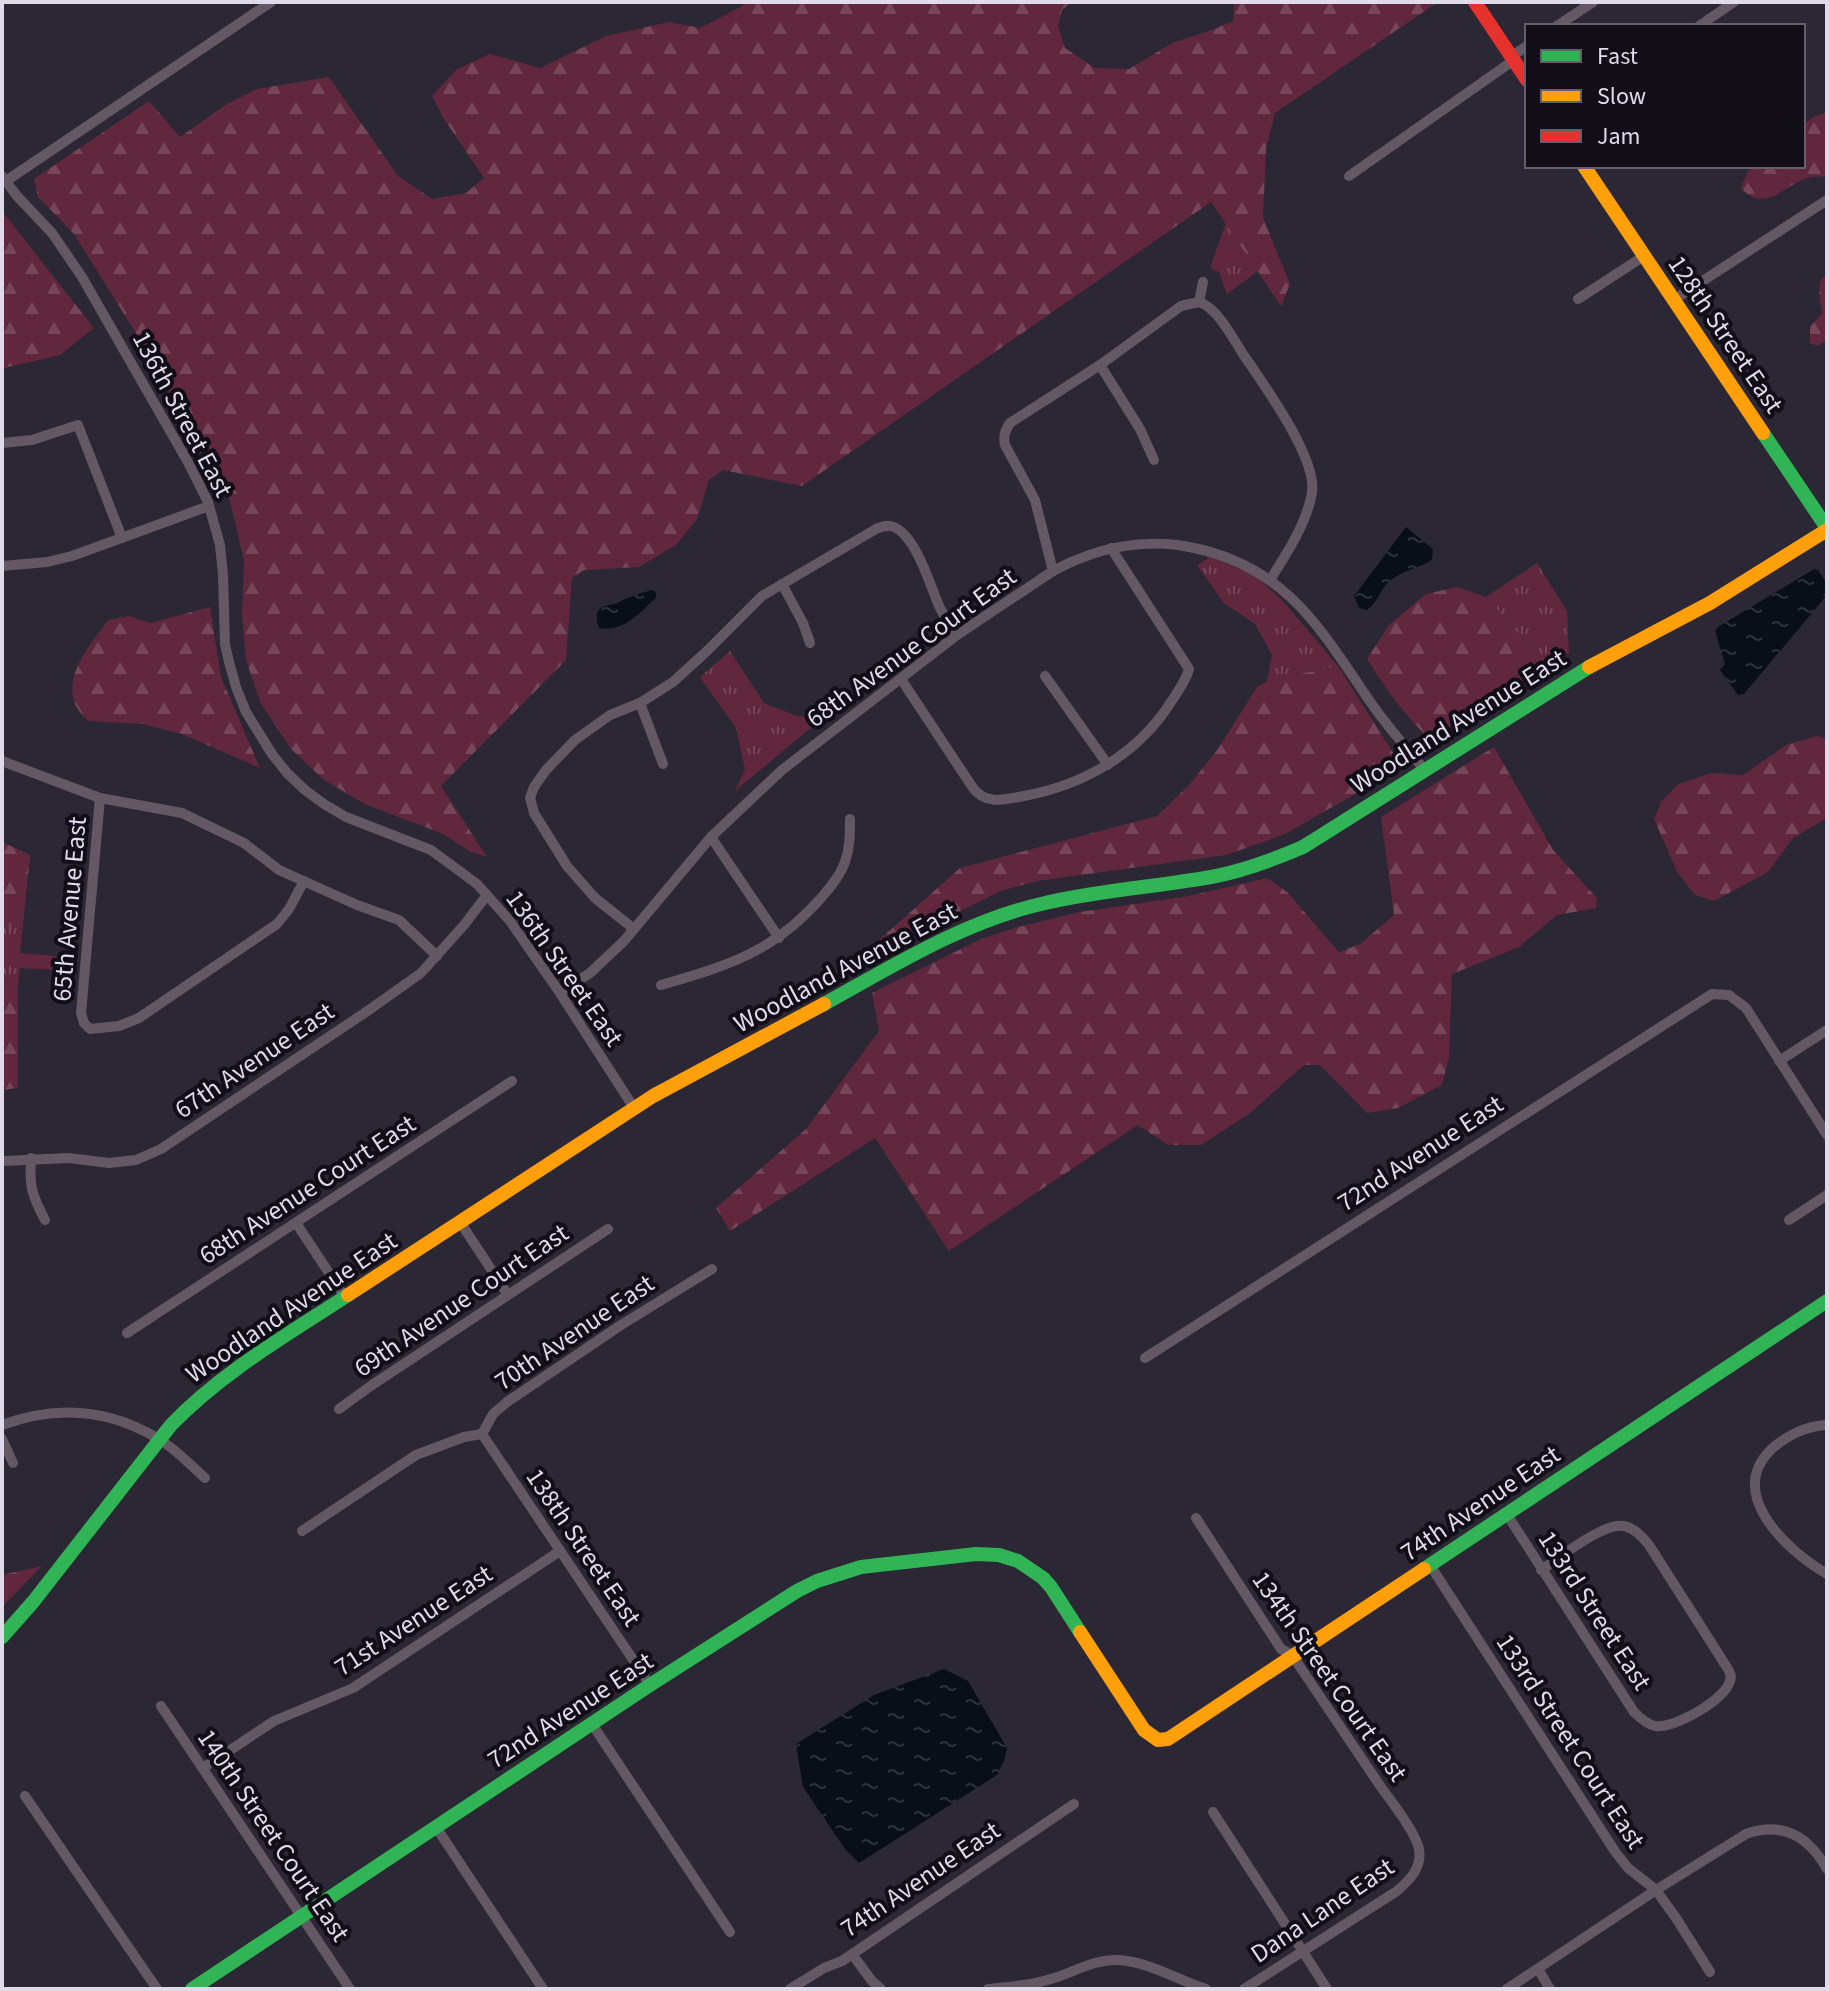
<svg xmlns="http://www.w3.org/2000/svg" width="1829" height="1991" font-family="'Source Sans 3',sans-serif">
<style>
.grass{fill:url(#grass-tufts)}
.forest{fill:url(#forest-firs)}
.water{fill:url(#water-ripples)}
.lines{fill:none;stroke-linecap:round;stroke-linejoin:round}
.street{stroke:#645865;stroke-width:10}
.fast{stroke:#30b455;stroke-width:14}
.slow{stroke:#ff9f0a;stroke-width:14}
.jam{stroke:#e5322d;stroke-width:14}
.labels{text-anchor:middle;stroke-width:8;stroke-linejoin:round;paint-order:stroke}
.street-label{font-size:26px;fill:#dfdbea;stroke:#110e18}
</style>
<defs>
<pattern id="grass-tufts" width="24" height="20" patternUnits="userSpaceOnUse" patternTransform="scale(2)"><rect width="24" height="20" fill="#61273d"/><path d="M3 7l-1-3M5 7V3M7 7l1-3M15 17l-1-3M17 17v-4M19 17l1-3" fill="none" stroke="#774659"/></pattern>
<pattern id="forest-firs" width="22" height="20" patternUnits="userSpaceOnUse" patternTransform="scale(2)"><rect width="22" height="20" fill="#61273d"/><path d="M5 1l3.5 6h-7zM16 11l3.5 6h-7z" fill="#774659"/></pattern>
<pattern id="water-ripples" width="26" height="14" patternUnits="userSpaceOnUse" patternTransform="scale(2)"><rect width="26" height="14" fill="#080f17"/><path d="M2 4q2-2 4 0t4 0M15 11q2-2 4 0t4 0" fill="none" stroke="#2c3139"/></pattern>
</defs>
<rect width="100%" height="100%" fill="#2b2734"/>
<g class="grass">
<polygon points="1226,223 1258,271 1227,294 1219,272 1210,268"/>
<polygon points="1210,557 1255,575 1282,600 1338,666 1267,681 1272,655 1255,624 1224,603 1197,565"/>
<polygon points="1537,563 1567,611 1569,653 1546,665 1486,597"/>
<polygon points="730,651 764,703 800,717 831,711 735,791 745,769 736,728 700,677"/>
<polygon points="2,842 30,855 20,953 78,958 77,971 20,968 18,985 2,978"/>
</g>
<g class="forest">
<polygon points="746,2 1071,2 1062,10 1058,26 1065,48 1095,68 1129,69 1172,43 1212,30 1233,21 1235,2 1438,2 1275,113 1266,148 1263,218 1290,284 1281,306 1211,202 802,486 723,470 709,480 697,519 676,545 639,567 584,570 572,578 566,660 441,786 487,857 469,851 443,834 365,804 324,780 291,749 260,702 246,660 242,615 244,560 228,494 144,346 74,234 38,197 34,179 149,101 180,137 227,104 257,89 329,77 398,176 432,199 466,193 484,178 444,119 432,96 457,69 490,54 540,68 606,36 669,22 700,28 742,6"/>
<path d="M1827 112V176C1821 177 1813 176 1807 178 1784 186 1764 214 1741 188L1748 171 1754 166H1803V125L1813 117Z"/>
<polygon points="2,211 94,328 60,355 4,368 2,364"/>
<polygon points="1827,274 1827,340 1817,346 1810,343 1810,326 1822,314 1819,293 1820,281"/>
<path d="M1457 587 1486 597 1546 665 1430 740C1404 714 1386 690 1367 659L1389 625 1426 594Z"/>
<path d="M210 607 221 677 260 768 182 734 143 724 88 721C84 717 79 712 76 706 62 675 91 644 108 620L129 616 150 623Z"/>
<polygon points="1338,666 1402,767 1285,834 1226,855 1037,881 1001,891 851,965 960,868 1157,816 1190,784 1218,749 1257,687 1267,681"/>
<polygon points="1817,736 1827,740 1827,818 1793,838 1768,872 1714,901 1695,895 1677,872 1654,819 1661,802 1678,784 1711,773 1743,775 1786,745"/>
<polygon points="1494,747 1553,850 1597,898 1596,908 1557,915 1519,947 1452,974 1449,1058 1442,1085 1398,1108 1367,1113 1320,1065 1304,1065 1250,1113 1201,1145 1168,1145 1138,1125 949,1251 875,1138 730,1231 716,1208 806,1129 879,1031 872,993 981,939 1018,927 1080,912 1189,896 1267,878 1287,892 1339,952 1360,944 1394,915 1381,817"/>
<polygon points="2,842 30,855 22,929 2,923"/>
<polygon points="2,978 18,985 18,1088 2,1090"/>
<polygon points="42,1566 2,1607 2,1575"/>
</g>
<g class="water">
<path d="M1406 527 1433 549 1432 560C1419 568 1402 571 1391 580 1380 588 1378 603 1367 610L1359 608 1354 596Z"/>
<polygon points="1814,569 1818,570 1827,584 1827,595 1744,694 1738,695 1720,670 1725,664 1715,631 1718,627"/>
<path d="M653 590 656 593V598C639 613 623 633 599 628 597 623 595 614 599 610 603 605 612 605 617 603 630 597 639 593 653 590Z"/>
<polygon points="944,1669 968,1681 1007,1748 1004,1761 997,1775 859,1863 845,1849 803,1787 796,1744 874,1695"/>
</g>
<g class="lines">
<g class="street">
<polyline points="1557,26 1593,2"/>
<polyline points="1699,26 1734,2"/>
<polyline points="2,176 17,196 52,233 82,277 189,464 208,502 220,545 223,575 225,644 229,662 236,687 246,712 272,754 287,773 305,790 324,804 346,817 431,850 477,884 510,921 560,993 634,1108"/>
<polyline points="1349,176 1514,60 1515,54 1527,46"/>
<polyline points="6,181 271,2"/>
<polyline points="1578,299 1644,256"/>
<polyline points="1675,299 1827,200"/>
<path d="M1199 302C1205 304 1209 307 1214 312 1226 324 1235 342 1245 357 1264 385 1317 458 1312 492 1308 521 1286 555 1270 580"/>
<polyline points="1199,302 1203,282"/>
<polyline points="1100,365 1140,429 1154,460"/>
<polyline points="2,443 32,440 78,425 122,538"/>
<polyline points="2,566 47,562 72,556 209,506"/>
<path d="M1053 571 1035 500 1005 445C1003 436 1005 431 1010 423L1100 365 1181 306 1199 302"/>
<polyline points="782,584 803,623 810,643"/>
<polyline points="1045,676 1108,765"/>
<path d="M901 679 973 788C986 805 1004 800 1024 796 1084 785 1138 754 1171 702 1178 691 1186 681 1189 669L1111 548"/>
<polyline points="640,703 663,764"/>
<polyline points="2,761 100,798 182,813 244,843 279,870 357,905 399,920 437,956"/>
<polyline points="100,798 81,1013 84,1023 90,1029 119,1026 139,1018 277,924 289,909 304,881"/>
<polyline points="711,837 779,938"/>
<path d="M634 929 595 898 567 866 534 813 530 798 534 787 546 770 575 740 610 715 640 703 673 682 707 651 762 596 876 529C881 527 887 524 894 527 917 537 930 586 940 608 945 618 951 626 957 635"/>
<path d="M661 985C727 966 774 952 821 898 831 887 840 876 845 862 850 848 850 834 850 819"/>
<path d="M560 993 590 973 624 941 711 837 782 770 957 635 1053 571C1096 548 1145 537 1194 548 1288 568 1321 630 1371 703 1388 727 1406 748 1425 770"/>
<polyline points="1779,1061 1827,1030"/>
<path d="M31 1158C29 1187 32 1195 45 1220"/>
<polyline points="2,1161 69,1158 109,1163 136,1160 161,1149 369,1010 421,973 464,925 487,895"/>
<polyline points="1789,1220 1827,1195"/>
<polyline points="460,1222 508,1295"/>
<polyline points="296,1223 345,1297"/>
<polyline points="127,1333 512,1081"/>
<polyline points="1145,1358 1712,994 1729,995 1746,1008 1827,1135"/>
<polyline points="339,1409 372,1385 608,1229"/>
<path d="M2 1425C56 1405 107 1408 157 1438 175 1448 190 1465 205 1478"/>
<path d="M1827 1425C1808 1426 1790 1434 1775 1446 1722 1491 1786 1550 1827 1574"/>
<polyline points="482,1434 650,1685"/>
<polyline points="482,1434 493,1414 507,1402 621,1325 712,1269"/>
<polyline points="2,1439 13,1463"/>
<path d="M1506 1513 1634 1712C1640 1718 1647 1724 1655 1726 1674 1729 1725 1700 1730 1681 1732 1676 1730 1673 1728 1669L1649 1545C1642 1537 1635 1528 1624 1526 1603 1522 1560 1558 1541 1570"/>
<path d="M1196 1518 1281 1649 1292 1655C1322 1700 1353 1745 1383 1790 1393 1803 1416 1834 1419 1849 1422 1867 1411 1879 1397 1891L1244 1989"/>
<polyline points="302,1531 416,1455 464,1437 482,1434"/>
<polyline points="1430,1565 1616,1853 1628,1868 1656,1890 1676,1918 1710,1972"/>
<polyline points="161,1706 350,1989"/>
<polyline points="592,1724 730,1932"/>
<polyline points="203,1768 274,1721 353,1688 560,1551"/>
<polyline points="25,1796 157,1989"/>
<polyline points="1213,1812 1327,1989"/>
<polyline points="436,1827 543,1989"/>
<polyline points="852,1954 872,1981 881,1989"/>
<polyline points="1538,1969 1550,1989"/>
<polyline points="790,1989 824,1968 842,1961 1074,1804"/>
<path d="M988 1989C1010 1987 1033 1985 1054 1978 1076 1971 1095 1959 1119 1960 1149 1962 1178 1980 1206 1989"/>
<path d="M1507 1989 1656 1890 1746 1834C1783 1821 1809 1837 1827 1869"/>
</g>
<g class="fast">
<polyline points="1763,433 1827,528"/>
<path d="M824 1004C893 966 963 922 1041 904 1098 890 1158 887 1216 876 1246 870 1275 859 1303 847L1589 667"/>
<polyline points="1424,1569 1827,1301"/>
<path d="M2 1637 33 1602 171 1425C222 1372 287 1335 348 1295"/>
<polyline points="192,1989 650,1685 797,1591 817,1581 861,1567 976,1554 999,1555 1018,1561 1043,1578 1051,1587 1080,1632"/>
</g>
<g class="slow">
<polyline points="1584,166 1763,433"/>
<polyline points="1589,667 1710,603 1827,530"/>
<polyline points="348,1295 653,1096 824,1004"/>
<polyline points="1080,1632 1144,1730 1158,1740 1168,1739 1424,1569"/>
</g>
<polyline class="jam" points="1475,2 1527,80"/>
</g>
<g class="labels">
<g class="street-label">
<text transform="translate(1726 334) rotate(56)" y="9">128th Street East</text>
<text transform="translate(183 414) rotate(62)" y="9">136th Street East</text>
<text transform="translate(911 647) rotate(-36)" y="9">68th Avenue Court East</text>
<text transform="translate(1458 721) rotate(-32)" y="9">Woodland Avenue East</text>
<text transform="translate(69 909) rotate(-85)" y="9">65th Avenue East</text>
<text transform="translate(845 967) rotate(-28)" y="9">Woodland Avenue East</text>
<text transform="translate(565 968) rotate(55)" y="9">136th Street East</text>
<text transform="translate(254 1060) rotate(-34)" y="9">67th Avenue East</text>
<text transform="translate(1420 1153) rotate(-33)" y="9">72nd Avenue East</text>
<text transform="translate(307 1189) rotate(-33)" y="9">68th Avenue Court East</text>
<text transform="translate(461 1300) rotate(-34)" y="9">69th Avenue Court East</text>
<text transform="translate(291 1307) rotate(-34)" y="9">Woodland Avenue East</text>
<text transform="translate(574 1332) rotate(-34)" y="9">70th Avenue East</text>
<text transform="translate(1480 1503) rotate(-34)" y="9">74th Avenue East</text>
<text transform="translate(584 1547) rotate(56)" y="9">138th Street East</text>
<text transform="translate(1595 1610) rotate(57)" y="9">133rd Street East</text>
<text transform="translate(413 1620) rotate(-33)" y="9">71st Avenue East</text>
<text transform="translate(1330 1676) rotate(55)" y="9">134th Street Court East</text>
<text transform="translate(570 1710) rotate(-33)" y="9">72nd Avenue East</text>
<text transform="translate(1571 1741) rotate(57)" y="9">133rd Street Court East</text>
<text transform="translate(274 1835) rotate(56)" y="9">140th Street Court East</text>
<text transform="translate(920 1879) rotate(-34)" y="9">74th Avenue East</text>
<text transform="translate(1322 1910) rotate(-34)" y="9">Dana Lane East</text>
</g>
</g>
<rect width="1829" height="1991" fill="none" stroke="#dfdbea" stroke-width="8"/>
<rect x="1525" y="24" width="280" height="144" fill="#110e18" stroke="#63606c" stroke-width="2"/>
<rect x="1541" y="50" width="40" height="12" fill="#30b455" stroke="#63606c" stroke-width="2"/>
<text x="1597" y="64" font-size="24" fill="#dfdbea">Fast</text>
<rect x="1541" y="90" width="40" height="12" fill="#ff9f0a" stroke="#63606c" stroke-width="2"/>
<text x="1597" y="104" font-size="24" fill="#dfdbea">Slow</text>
<rect x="1541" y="130" width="40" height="12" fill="#e5322d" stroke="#63606c" stroke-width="2"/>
<text x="1597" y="144" font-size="24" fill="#dfdbea">Jam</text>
</svg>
